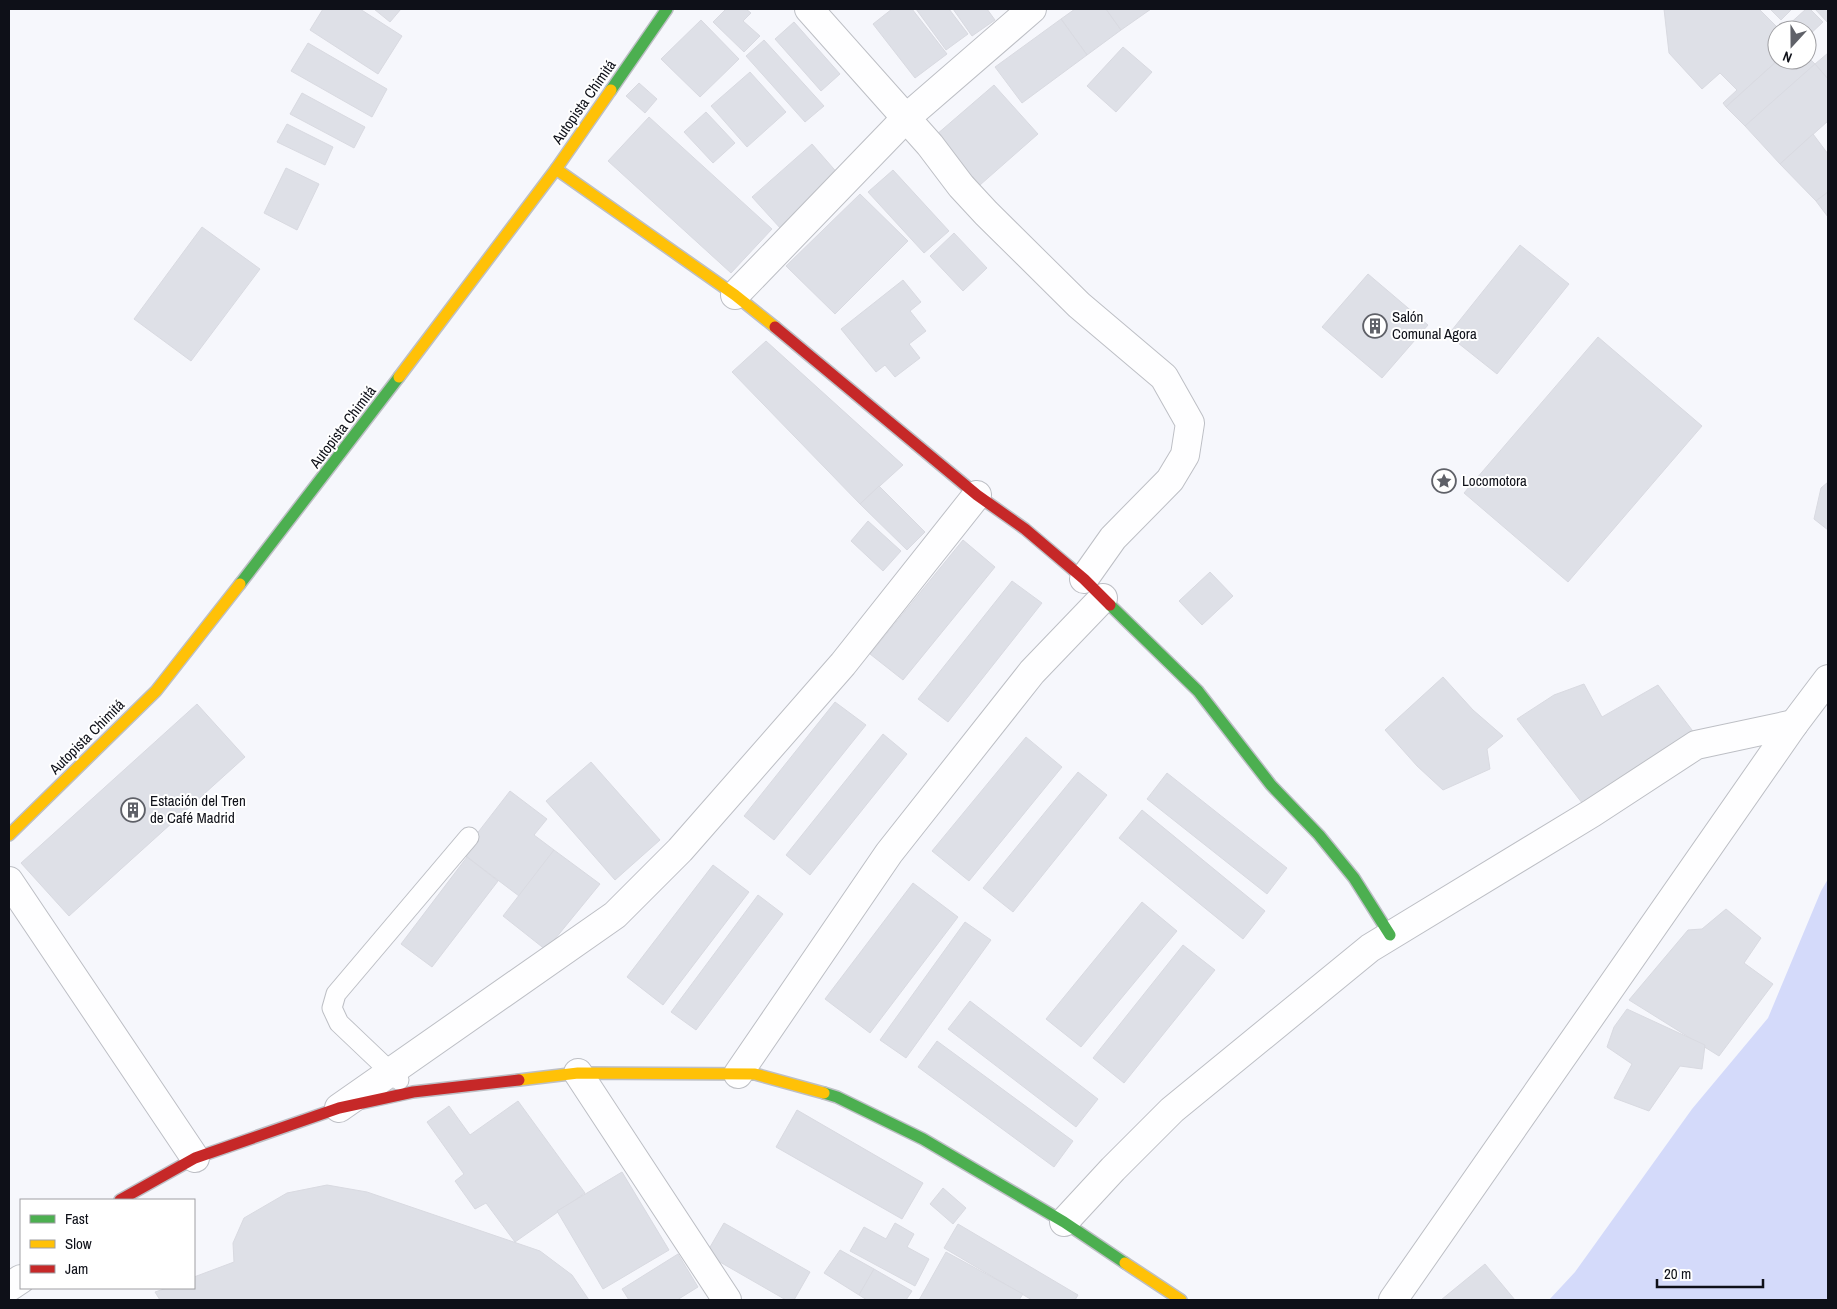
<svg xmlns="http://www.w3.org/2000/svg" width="1837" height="1309" font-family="'Archivo Narrow',sans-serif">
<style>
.green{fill:#d4dafa}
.building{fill:#dee0e7;stroke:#d9dae1}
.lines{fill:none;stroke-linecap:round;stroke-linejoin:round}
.lane-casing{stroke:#bdbfc5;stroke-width:21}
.street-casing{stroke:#bdbfc5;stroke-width:30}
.fast-casing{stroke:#bdbfc5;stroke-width:14}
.slow-casing{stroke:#bdbfc5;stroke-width:14}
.jam-casing{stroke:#bdbfc5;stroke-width:14}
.lane{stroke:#fefeff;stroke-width:19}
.street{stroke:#fefeff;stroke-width:28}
.fast{stroke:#4caf50;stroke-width:11}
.slow{stroke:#ffc107;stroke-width:11}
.jam{stroke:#c62828;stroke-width:11}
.labels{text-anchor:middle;stroke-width:4;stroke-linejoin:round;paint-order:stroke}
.street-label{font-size:15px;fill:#0e1018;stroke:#fff}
.poi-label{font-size:15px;fill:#0e1018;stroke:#fff;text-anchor:start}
</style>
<rect width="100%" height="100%" fill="#f6f7fc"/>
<polygon class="green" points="1828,879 1828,1300 1549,1300 1575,1272 1692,1109 1768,1018 1821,891"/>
<g class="building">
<polygon points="323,9 360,9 402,36 378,74 310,30"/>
<polygon points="374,9 401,9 390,22"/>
<polygon points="726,9 746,9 751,13 743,21 760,36 744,52 713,22"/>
<polygon points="892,9 912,9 947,54 915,78 873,24"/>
<polygon points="916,9 949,9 968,34 946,50"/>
<polygon points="953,9 987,9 995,20 972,36"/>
<polygon points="1075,9 1106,9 1121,30 1087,55 1061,19"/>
<polygon points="1106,9 1151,9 1121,30"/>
<polygon points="1664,9 1759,9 1780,30 1777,30 1778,60 1726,107 1723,103 1737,90 1720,73 1702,89 1669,53"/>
<polygon points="1770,9 1792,9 1781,20"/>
<polygon points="1806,9 1810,9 1823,22 1807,37 1807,30 1789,30 1786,27"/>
<polygon points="1815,9 1828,9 1828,23"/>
<polygon points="1061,19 1087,55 1022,103 995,67"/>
<polygon points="701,20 739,59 700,97 661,59"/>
<polygon points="794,22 840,74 821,91 775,39"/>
<polygon points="764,40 824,106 805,122 746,56"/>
<polygon points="308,43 387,89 372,117 291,71"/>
<polygon points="1123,47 1152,72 1116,112 1087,86"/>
<polygon points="1828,53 1828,79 1815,64"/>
<polygon points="1807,56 1815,64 1745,126 1726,107 1778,60 1807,60"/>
<polygon points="1815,64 1828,79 1828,121 1780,164 1745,126"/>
<polygon points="750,72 786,112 747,147 711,106"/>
<polygon points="639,83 657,99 645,113 626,96"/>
<polygon points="994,85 1038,134 980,185 936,135"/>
<polygon points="302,93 365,127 354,148 290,114"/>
<polygon points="706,112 735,143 713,163 684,132"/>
<polygon points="649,117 772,229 731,273 608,161"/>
<polygon points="287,124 333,147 325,165 277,142"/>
<polygon points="1813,134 1828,154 1828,192 1816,201 1780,164"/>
<polygon points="812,144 840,176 781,229 752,197"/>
<polygon points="286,168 319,184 297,230 264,213"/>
<polygon points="893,170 949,231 924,253 868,192"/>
<polygon points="1828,192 1828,217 1816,201"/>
<polygon points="860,194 908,241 835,314 786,266"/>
<polygon points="202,227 260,269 191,361 134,319"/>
<polygon points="954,233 987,268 963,291 930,256"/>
<polygon points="1520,245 1569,284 1497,374 1448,335"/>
<polygon points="1368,274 1428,325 1382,378 1322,327"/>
<polygon points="903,280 921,302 910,311 926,331 909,344 920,358 895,377 885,365 876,372 841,329"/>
<polygon points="1598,337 1702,426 1568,582 1464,493"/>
<polygon points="766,341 903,465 860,504 732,372"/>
<polygon points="1828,482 1828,530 1814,519 1821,488"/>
<polygon points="879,486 925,532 907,550 860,504"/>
<polygon points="868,521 901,551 883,571 851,541"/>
<polygon points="963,540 995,567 903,680 870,654"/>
<polygon points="1210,572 1233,596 1202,625 1179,601"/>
<polygon points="1012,581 1042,603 948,722 918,699"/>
<polygon points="1443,677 1473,710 1503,736 1487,749 1490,769 1443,790 1417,766 1385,730"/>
<polygon points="1584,684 1602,717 1658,685 1695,734 1586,808 1517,719 1554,695"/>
<polygon points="835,702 866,725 774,840 744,816"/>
<polygon points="197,704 245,757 69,916 21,863"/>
<polygon points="883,734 907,754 810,875 786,855"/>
<polygon points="1026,737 1062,767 969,881 932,851"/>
<polygon points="591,762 660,840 615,880 546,801"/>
<polygon points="1078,772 1107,795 1013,912 983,888"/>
<polygon points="1167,773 1287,868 1267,894 1147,799"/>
<polygon points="510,791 547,819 534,835 554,850 519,896 462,853"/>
<polygon points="1142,810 1265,911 1243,939 1119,838"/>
<polygon points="554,850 600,884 546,950 503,916"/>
<polygon points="467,857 498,881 432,967 401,944"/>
<polygon points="713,865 749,892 663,1005 627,977"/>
<polygon points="913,883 958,917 870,1033 825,999"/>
<polygon points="758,895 783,914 696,1030 671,1012"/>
<polygon points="1142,902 1177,931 1081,1047 1046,1019"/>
<polygon points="1726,909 1761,938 1744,963 1773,984 1719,1056 1629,1000 1688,930 1702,929"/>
<polygon points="965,922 991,940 906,1058 880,1040"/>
<polygon points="1183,945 1215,970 1124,1083 1093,1058"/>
<polygon points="970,1001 1098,1099 1076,1127 948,1029"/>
<polygon points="1627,1009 1705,1045 1702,1069 1680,1066 1649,1111 1614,1098 1632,1064 1607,1047 1614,1027"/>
<polygon points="937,1041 1073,1141 1054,1167 918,1067"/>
<polygon points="518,1101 585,1193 515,1242 486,1203 475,1209 455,1181 464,1174 427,1122 449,1106 470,1135"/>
<polygon points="797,1110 923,1183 902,1219 776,1147"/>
<polygon points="622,1172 669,1250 603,1289 557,1211"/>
<polygon points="327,1185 367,1192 540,1251 572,1275 589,1300 160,1300 155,1292 167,1288 194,1288 194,1277 234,1262 233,1243 244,1218 287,1193"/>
<polygon points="943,1188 966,1208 953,1224 930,1204"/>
<polygon points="724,1223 810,1272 794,1300 786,1300 706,1254"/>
<polygon points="895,1223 914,1234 907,1247 929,1259 915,1286 850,1251 864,1227 886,1239"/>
<polygon points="958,1224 1078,1295 1075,1300 1032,1300 944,1248"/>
<polygon points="840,1250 874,1269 859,1295 824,1273"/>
<polygon points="946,1252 1023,1294 1019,1300 919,1300"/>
<polygon points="678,1254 698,1287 677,1300 629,1300 622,1289"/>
<polygon points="1485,1264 1515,1300 1441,1300"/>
<polygon points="874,1269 912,1291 906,1300 867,1300 859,1295"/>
</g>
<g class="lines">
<g class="lane-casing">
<polyline id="lane" points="399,1080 339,1023 332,1008 336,994 469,837"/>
</g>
<g class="street-casing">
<g id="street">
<polyline points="809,9 930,145 961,186 986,213 1079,305 1164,377 1190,423 1185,455 1170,480 1113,538 1084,579"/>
<polyline points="735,295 906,118 1032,9"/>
<polyline points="9,881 195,1158"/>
<polyline points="578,1073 727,1300"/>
<polyline points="738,1074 889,853 1032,672 1103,598"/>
<polyline points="339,1108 615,915 680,850 843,664 977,495"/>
<polyline points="1064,1222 1113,1169 1172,1110 1370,948 1592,813 1696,745 1794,724"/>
<polyline points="9,1287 21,1279"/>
<polyline points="1393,1300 1794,724 1828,679"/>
</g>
</g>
<g class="fast-casing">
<g id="fast">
<polyline points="611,90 667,9"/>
<polyline points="240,584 399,377"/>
<polyline points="1110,605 1198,691 1271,785 1319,835 1354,878 1390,935"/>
<polyline points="824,1093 837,1097 923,1139 1064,1222 1125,1263"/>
</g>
</g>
<g class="slow-casing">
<g id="slow">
<polyline points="556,169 735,295 775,327"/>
<polyline points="399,377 556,169 611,90"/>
<polyline points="9,835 156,691 240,584"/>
<polyline points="519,1080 578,1073 755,1074 824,1093"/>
<polyline points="1125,1263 1181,1300"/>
</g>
</g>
<g class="jam-casing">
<g id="jam">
<polyline points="775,327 977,495 1025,529 1084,579 1110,605"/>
<polyline points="120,1200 195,1158 339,1108 413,1092 519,1080"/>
</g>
</g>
<use href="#lane" class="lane"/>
<use href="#street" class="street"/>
<use href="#fast" class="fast"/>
<use href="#slow" class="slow"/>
<use href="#jam" class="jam"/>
</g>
<defs>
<g id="building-ring" transform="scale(1.25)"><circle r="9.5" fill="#fff" stroke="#5f6168" stroke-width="1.5"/><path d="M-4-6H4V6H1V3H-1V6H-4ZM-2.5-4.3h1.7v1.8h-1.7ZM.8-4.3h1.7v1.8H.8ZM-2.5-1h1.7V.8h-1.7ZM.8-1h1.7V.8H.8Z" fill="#5f6168"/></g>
<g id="sight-ring" transform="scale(1.25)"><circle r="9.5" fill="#fff" stroke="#5f6168" stroke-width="1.5"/><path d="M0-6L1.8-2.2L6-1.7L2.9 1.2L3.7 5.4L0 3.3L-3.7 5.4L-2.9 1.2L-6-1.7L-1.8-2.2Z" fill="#5f6168"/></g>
</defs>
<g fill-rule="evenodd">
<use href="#building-ring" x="1375" y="326"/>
<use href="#sight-ring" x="1444" y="481"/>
<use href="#building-ring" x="133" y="810"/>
</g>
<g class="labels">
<g class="street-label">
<text transform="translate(584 102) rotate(-55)" y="5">Autopista Chimitá</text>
<text transform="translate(343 427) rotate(-53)" y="5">Autopista Chimitá</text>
<text transform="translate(87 737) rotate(-45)" y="5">Autopista Chimitá</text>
</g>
<g class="poi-label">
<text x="1392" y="322">Salón<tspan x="1392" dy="17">Comunal Agora</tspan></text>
<text x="1462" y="486">Locomotora</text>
<text x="150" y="806">Estación del Tren<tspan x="150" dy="17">de Café Madrid</tspan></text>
</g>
</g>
<rect width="1837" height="1309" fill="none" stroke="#0e1018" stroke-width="20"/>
<rect x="20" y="1199" width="175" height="90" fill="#ffffff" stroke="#9f9fa3"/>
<rect x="30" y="1215" width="25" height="8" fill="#4caf50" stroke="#9f9fa3"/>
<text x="65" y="1224" font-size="15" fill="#0e1018">Fast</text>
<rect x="30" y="1240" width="25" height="8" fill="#ffc107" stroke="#9f9fa3"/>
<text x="65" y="1249" font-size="15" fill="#0e1018">Slow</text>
<rect x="30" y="1265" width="25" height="8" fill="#c62828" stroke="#9f9fa3"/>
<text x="65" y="1274" font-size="15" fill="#0e1018">Jam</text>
<g transform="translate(1792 45) rotate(201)"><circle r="24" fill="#ffffff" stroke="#9f9fa3"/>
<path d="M0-4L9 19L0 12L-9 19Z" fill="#5f6168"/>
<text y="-8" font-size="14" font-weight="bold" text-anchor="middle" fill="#0e1018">N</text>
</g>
<path d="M1657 1279v8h106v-8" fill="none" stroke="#0e1018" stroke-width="2.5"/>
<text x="1664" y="1279" font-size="15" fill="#0e1018" stroke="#ffffff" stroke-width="4" paint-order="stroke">20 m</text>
</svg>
